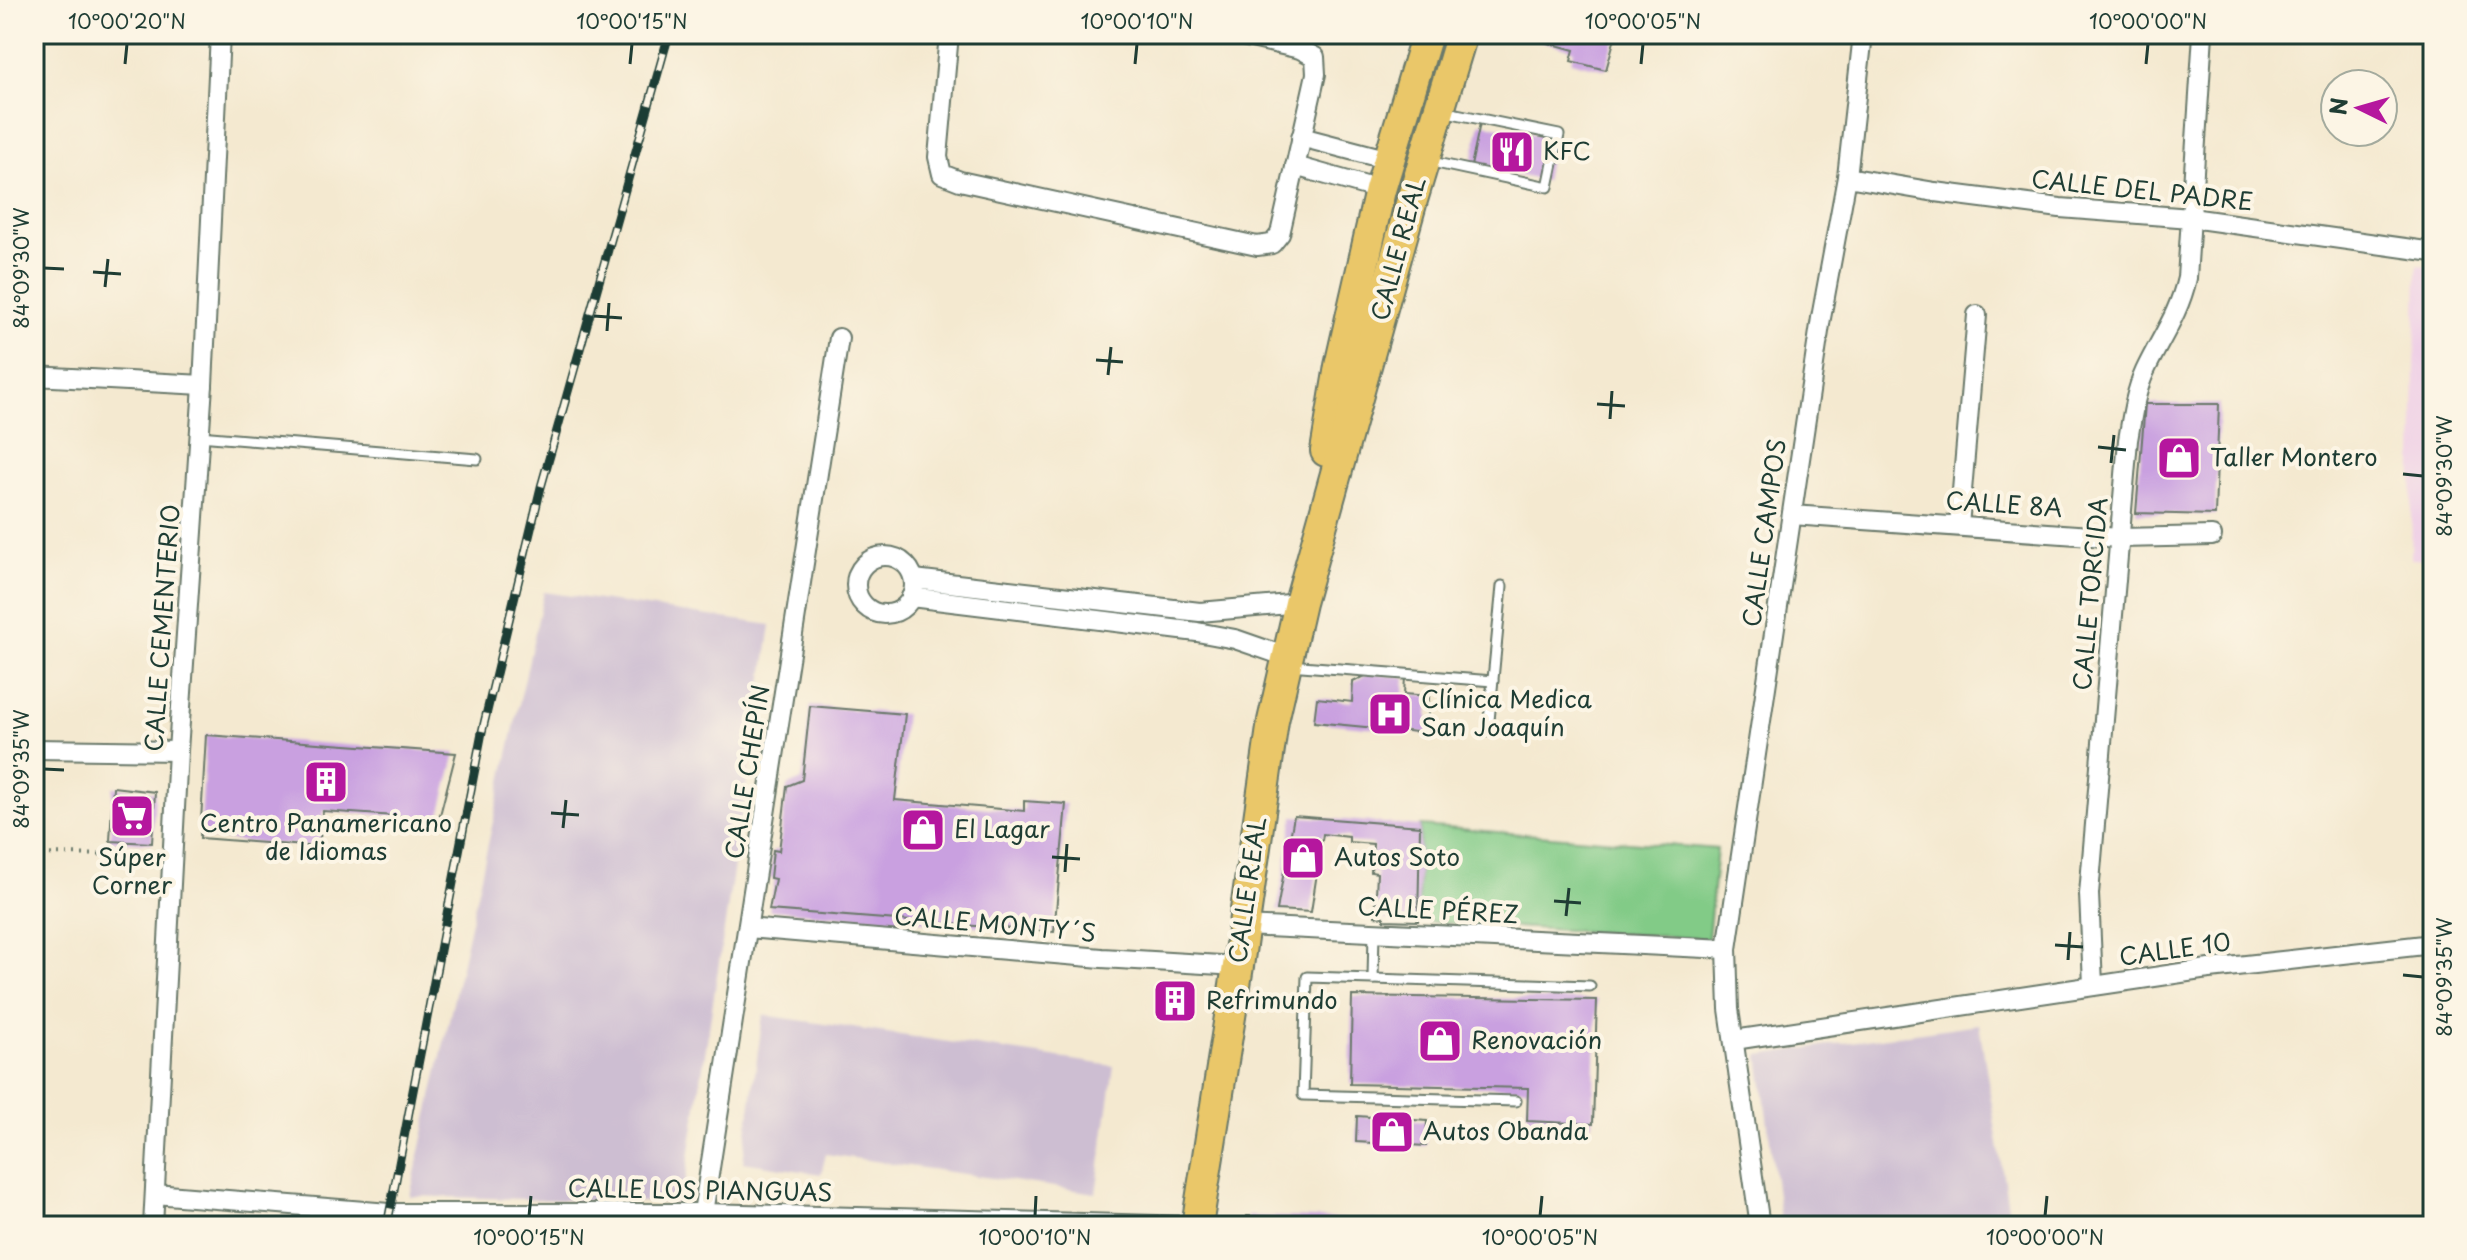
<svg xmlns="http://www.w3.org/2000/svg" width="2467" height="1260" font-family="'Playpen Sans',sans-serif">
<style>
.built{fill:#efd0e6}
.industrial{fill:#cdbed2}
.green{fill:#82cb87;stroke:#50845e;stroke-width:2}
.building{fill:#c9a0e0}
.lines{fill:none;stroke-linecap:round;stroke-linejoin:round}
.lane-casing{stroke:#6a796b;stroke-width:13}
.street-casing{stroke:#6a796b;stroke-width:22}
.primary-casing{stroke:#6a796b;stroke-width:34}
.path{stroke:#6a796b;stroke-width:4;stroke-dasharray:2 6;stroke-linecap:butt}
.lane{stroke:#fff;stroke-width:9}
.street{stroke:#fff;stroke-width:18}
.primary{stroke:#eac769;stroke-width:30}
.rail-casing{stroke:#1f3d34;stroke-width:9}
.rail{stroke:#fcf5e5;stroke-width:6;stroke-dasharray:18;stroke-linecap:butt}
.ticks{fill:none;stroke:#1f3d34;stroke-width:3}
.labels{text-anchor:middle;stroke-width:8;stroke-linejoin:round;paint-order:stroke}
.poi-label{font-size:24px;fill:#1f3d34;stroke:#fcf5e5;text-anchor:start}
.street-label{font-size:24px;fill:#1f3d34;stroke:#fcf5e5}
.neatline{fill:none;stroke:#1f3d34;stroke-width:3}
.ticks-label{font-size:20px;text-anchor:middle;fill:#1f3d34}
</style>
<rect width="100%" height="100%" fill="#fcf5e5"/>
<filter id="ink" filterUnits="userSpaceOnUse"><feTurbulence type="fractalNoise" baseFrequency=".0125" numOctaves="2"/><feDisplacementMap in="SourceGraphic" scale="16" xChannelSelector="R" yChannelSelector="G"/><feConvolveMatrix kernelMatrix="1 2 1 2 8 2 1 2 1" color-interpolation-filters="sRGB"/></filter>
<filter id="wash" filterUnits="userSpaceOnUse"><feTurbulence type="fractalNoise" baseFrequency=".006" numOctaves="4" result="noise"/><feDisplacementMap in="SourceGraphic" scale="32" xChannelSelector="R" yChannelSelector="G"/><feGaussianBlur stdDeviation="1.8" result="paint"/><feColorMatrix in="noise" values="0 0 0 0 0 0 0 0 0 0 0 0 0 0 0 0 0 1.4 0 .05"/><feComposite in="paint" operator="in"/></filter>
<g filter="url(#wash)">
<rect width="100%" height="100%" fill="#f4e9d0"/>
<polygon class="built" points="2417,265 2433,268 2433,560 2411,559"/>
<g class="industrial">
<polygon points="544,592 771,625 682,1203 410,1196"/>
<polygon points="763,1015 1114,1066 1096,1193 826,1154 821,1174 743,1162"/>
<polygon points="1979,1024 2011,1226 1781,1226 1759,1055"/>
</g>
<polygon class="green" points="1420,826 1717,849 1708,939 1418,921"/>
<g id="blocks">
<g class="building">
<polygon points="1517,34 1616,34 1606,70 1571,61 1574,50"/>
<polygon points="1480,123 1553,138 1545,181 1471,166"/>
<polygon points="2145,404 2219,404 2215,515 2136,513"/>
<polygon points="1369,674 1405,677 1404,694 1429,696 1427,733 1314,722 1317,698 1352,702 1353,682"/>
<polygon points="810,706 905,714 895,800 1024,811 1024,801 1066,804 1054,932 769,910 775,879 770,878 773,850 779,851 787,786 802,780"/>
<polygon points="206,735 456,753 439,819 323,811 319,847 200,838"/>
<polygon points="113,787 155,792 152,843 110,841"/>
<polygon points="1294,816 1420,826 1418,921 1384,920 1384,917 1375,916 1377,873 1371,872 1373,844 1349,842 1349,837 1323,834 1311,912 1277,910"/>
<polygon points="1165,983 1188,985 1185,1019 1162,1017"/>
<polygon points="1352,996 1597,1000 1593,1124 1527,1121 1528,1088 1350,1084"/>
<polygon points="1357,1116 1427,1121 1426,1146 1356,1142"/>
<polygon points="1247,1216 1377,1220 1376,1226 1247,1226"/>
</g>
</g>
</g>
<g filter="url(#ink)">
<use href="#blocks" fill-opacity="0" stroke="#6a796b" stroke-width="2"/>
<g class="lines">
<g class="lane-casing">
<g id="lane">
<polyline points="1427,161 1548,187 1559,135 1442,111"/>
<polyline points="199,436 477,459"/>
<polyline points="1289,665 1493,681"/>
<polyline points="1488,731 1502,586"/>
<polyline points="1374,932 1373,979 1307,977 1303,1095 1516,1101"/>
<polyline points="1373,979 1590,986"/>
</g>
</g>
<g class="street-casing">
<g id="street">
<polyline points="949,34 938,157 942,174 960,181 1257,246 1272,244 1280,234 1316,74 1315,57 1300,49 1234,34"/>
<polyline points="1301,137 1389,160"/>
<polyline points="1295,166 1380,190"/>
<polyline points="1847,177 1935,192 2060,208 2191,218 2433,252"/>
<polyline points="34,376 203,385"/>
<polyline points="1792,515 2120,538 2212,536"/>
<polyline points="1959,526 1977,315"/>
<circle cx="885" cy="585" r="29"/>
<polyline points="914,579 1200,612 1300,603"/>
<polyline points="911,597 1197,632 1235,639 1287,657"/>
<polyline points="34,749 178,751"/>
<polyline points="1243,926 1727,949"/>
<polyline points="748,928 1102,958 1238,966"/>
<path d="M2093 985 2089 894 2128 440C2132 417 2135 393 2145 371 2160 339 2179 314 2187 278L2203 34"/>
<polyline points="1734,1040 2201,970 2433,944"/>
<polyline points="155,1194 389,1213 703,1213 1197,1226"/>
<polyline points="703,1213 839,338"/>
<polyline points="153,1226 178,751 203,385 220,34"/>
<polyline points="1760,1226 1729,1009 1727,949 1821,318 1847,177 1863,34"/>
</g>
</g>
<g class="primary-casing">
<g id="primary">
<polyline points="1326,451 1340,366 1380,190 1427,34"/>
<polyline points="1197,1226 1238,966 1273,721 1300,603 1412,200 1462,34"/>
</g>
</g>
<polyline class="path" points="34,854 154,855"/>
<use href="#lane" class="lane"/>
<use href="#street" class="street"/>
<use href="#primary" class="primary"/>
<g class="rail-casing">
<polyline id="rail" points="387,1226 482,732 541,487 669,34"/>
</g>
<use href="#rail" class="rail"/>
</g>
</g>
<path class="ticks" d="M125 64 127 44M630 64 632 44M1135 64 1137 44M1641 64 1643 44M2146 64 2148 44M44 268 64 269M93 272 121 274M105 287 108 259M594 316 622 318M607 331 609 303M1096 360 1123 362M1108 375 1111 347M1597 404 1625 406M1610 419 1612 391M2098 447 2126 450M2111 463 2114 435M2403 474 2423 476M44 769 64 770M551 813 579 815M563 828 566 800M1052 857 1080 859M1065 872 1067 844M1554 901 1581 903M1566 916 1569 888M2055 945 2083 947M2068 960 2070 932M2403 975 2423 977M529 1216 531 1196M1035 1216 1036 1196M1540 1216 1542 1196M2045 1216 2047 1196"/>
<defs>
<g id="restaurant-square" transform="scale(2.3)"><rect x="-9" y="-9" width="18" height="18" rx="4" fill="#b5179e" stroke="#fcf5e5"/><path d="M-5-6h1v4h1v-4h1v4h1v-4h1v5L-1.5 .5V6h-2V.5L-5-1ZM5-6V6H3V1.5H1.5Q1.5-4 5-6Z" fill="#fff"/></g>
<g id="shop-square" transform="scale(2.3)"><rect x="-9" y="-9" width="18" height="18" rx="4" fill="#b5179e" stroke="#fcf5e5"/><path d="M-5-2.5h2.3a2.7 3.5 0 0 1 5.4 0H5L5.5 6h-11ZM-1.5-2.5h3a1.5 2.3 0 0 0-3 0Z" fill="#fff"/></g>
<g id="hospital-square" transform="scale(2.3)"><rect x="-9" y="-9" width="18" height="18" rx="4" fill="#b5179e" stroke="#fcf5e5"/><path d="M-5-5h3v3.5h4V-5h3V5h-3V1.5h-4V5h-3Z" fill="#fff"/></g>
<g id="building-square" transform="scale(2.3)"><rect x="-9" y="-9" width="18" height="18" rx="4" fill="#b5179e" stroke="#fcf5e5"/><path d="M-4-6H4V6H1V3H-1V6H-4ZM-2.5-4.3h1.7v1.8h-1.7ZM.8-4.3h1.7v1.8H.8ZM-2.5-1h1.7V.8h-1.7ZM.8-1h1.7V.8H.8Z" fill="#fff"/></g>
<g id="supermarket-square" transform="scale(2.3)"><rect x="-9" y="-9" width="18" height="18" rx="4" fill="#b5179e" stroke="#fcf5e5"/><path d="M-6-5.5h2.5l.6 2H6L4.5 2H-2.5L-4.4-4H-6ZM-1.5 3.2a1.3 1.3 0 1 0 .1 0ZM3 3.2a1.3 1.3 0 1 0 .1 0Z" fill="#fff"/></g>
</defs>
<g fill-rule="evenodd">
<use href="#restaurant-square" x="1512" y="152"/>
<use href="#shop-square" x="2179" y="458"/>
<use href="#hospital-square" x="1390" y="714"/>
<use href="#building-square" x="326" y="782"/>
<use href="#supermarket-square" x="132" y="816"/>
<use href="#shop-square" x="923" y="830"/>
<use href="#shop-square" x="1303" y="858"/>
<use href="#building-square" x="1175" y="1001"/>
<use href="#shop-square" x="1440" y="1041"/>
<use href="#shop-square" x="1392" y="1132"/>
</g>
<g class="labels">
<g class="poi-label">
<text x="1543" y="160">KFC</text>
<text x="2210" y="466">Taller Montero</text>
<text x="1421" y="708">Clínica Medica<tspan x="1421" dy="28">San Joaquín</tspan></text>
<text x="326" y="832" text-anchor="middle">Centro Panamericano<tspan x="326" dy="28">de Idiomas</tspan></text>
<text x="954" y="838">El Lagar</text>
<text x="132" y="866" text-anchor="middle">Súper<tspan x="132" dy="28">Corner</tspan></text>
<text x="1334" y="866">Autos Soto</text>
<text x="1206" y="1009">Refrimundo</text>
<text x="1471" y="1049">Renovación</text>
<text x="1423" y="1140">Autos Obanda</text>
</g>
<g class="street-label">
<text transform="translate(2142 191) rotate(6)" y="8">CALLE DEL PADRE</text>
<text transform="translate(1399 249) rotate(-75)" y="8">CALLE REAL</text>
<text transform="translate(2004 505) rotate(4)" y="8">CALLE 8A</text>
<text transform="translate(1765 533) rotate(-82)" y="8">CALLE CAMPOS</text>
<text transform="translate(2091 594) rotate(-85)" y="8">CALLE TORCIDA</text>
<text transform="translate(163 628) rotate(-86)" y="8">CALLE CEMENTERIO</text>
<text transform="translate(748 772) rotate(-81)" y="8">CALLE CHEPÍN</text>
<text transform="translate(1248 890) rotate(-82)" y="8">CALLE REAL</text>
<text transform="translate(1438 911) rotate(3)" y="8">CALLE PÉREZ</text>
<text transform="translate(995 925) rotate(5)" y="8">CALLE MONTY´S</text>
<text transform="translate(2175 950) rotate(-8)" y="8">CALLE 10</text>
<text transform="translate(700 1191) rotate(1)" y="8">CALLE LOS PIANGUAS</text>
</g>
</g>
<rect width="2467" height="1260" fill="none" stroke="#fcf5e5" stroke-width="88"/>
<g transform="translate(2359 108) rotate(275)"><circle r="38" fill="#fcf5e5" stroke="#a4ab9e" stroke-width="2"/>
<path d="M0-6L14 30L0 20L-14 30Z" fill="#b5179e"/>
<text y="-12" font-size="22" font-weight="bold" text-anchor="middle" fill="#1f3d34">N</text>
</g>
<rect x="44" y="44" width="2379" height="1172" class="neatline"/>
<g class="ticks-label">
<text x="127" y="29">10°00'20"N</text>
<text x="632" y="29">10°00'15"N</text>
<text x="1137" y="29">10°00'10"N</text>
<text x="1643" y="29">10°00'05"N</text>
<text x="2148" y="29">10°00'00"N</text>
<text transform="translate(22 268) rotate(-90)" y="7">84°09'30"W</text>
<text transform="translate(2445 476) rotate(-90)" y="7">84°09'30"W</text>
<text transform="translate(22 769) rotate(-90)" y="7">84°09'35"W</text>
<text transform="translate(2445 977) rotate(-90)" y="7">84°09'35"W</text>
<text x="529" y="1245">10°00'15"N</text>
<text x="1035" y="1245">10°00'10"N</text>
<text x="1540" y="1245">10°00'05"N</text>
<text x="2045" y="1245">10°00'00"N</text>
</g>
</svg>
